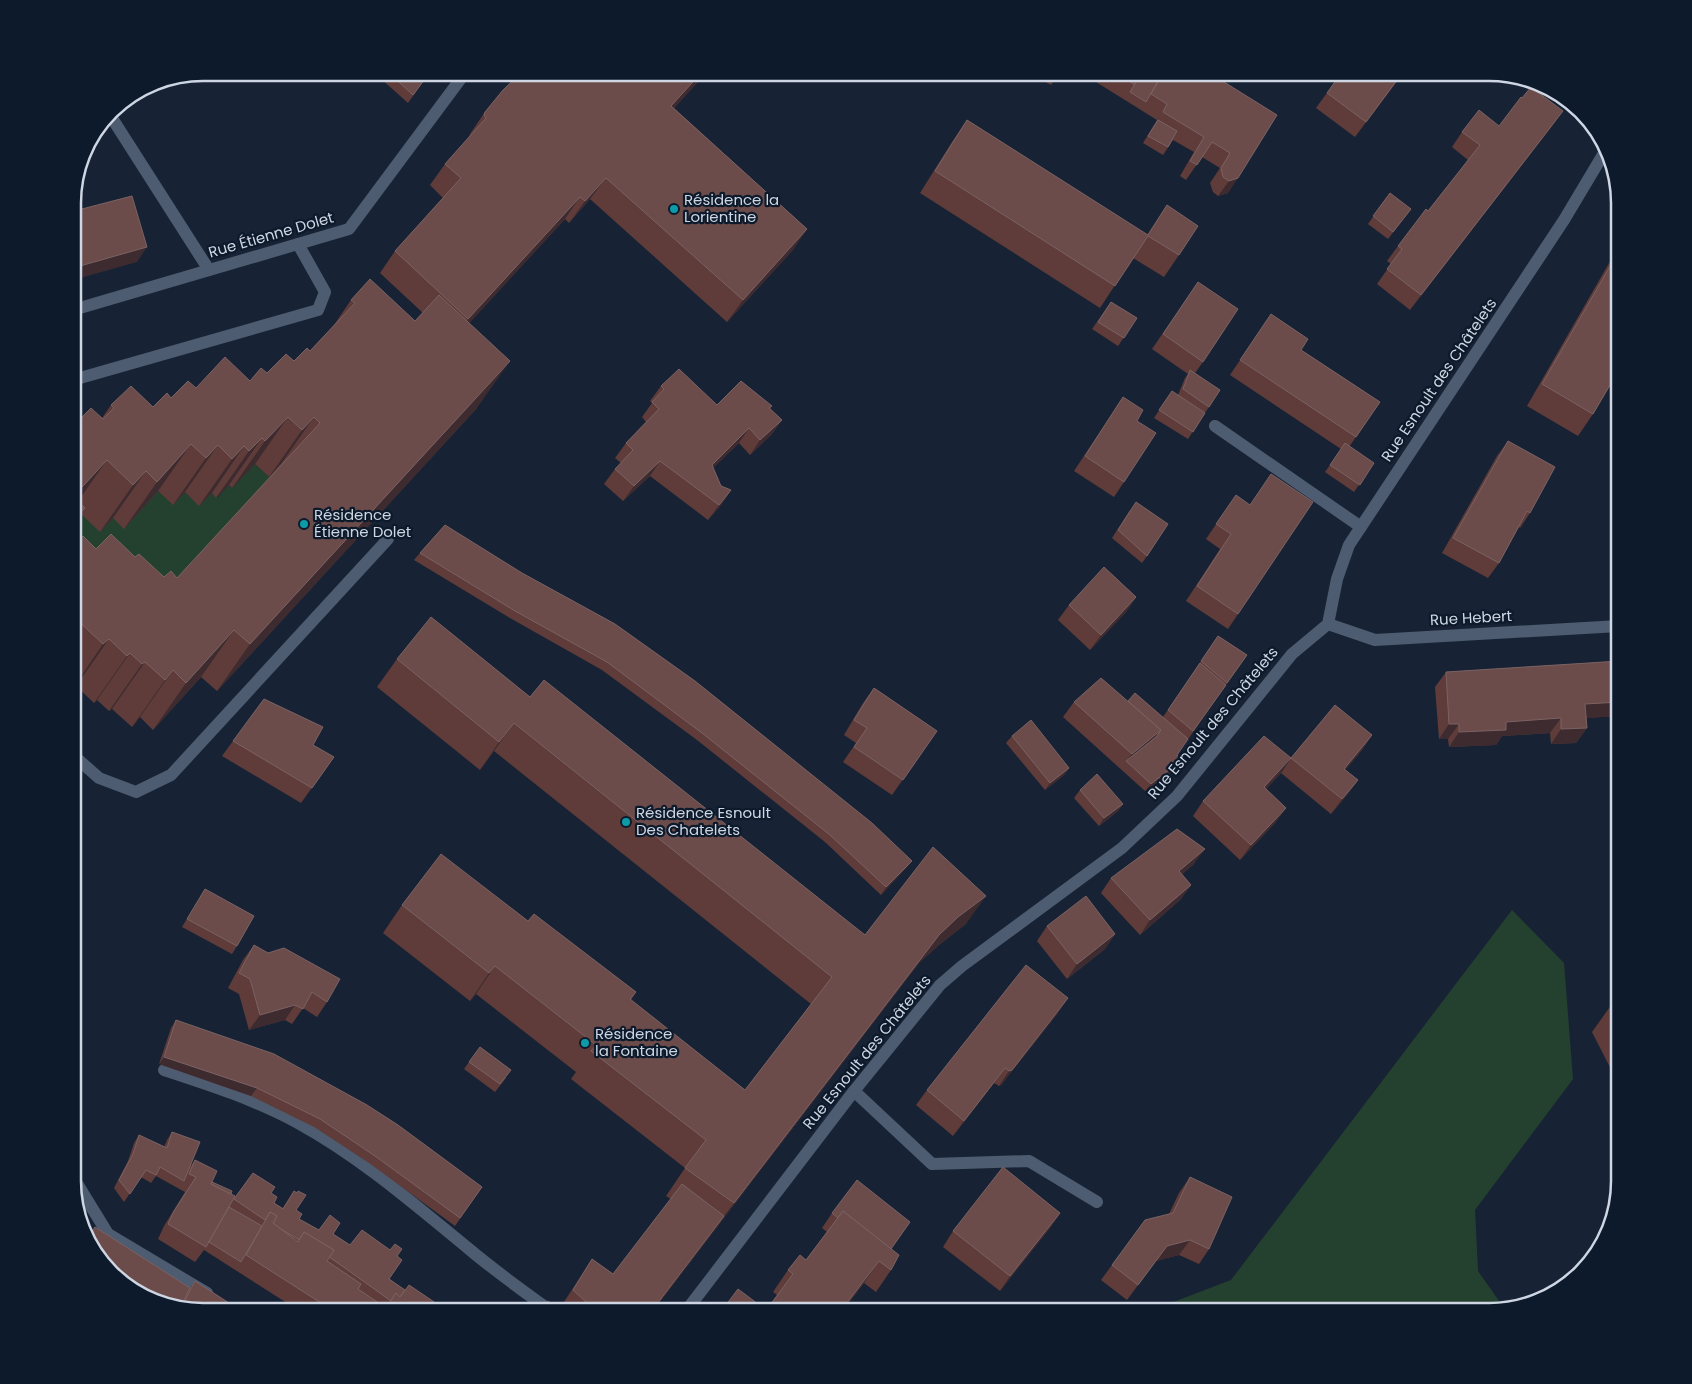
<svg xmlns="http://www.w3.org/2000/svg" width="1692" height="1384" font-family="Poppins,sans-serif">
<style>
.green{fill:#244130}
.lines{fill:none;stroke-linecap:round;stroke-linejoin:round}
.minor{stroke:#4d5c71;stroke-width:12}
.wall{fill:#5f3c39}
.shaded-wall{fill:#3d2b30}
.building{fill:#6b4c4b;stroke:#7b6263}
.culture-dot{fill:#0f9aa8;stroke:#0d1a2b;stroke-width:2}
.labels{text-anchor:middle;stroke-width:4.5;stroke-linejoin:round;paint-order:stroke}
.poi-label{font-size:15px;fill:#ced6e3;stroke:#0d1a2b;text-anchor:start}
.street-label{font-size:15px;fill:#ced6e3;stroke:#0d1a2b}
.rim{fill:none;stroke:#ced6e3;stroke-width:2.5}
</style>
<rect width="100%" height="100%" fill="#172335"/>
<g class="green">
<polygon points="255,464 269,477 281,464 287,470 144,625 73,586 74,507 113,518 158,491 173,504 185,492 199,505 212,493 217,498 229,485 232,488"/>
<polygon points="1512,910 1564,963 1573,1079 1475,1210 1478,1271 1504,1308 1489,1311 1150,1311 1231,1280"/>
</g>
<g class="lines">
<g class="minor">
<polyline points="110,115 209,270"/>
<polyline points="73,310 349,229 465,73"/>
<polyline points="73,380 318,310 325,292 298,244"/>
<polyline points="1215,426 1361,527"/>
<polyline points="1328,624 1375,640 1619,626"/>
<polyline points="73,755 99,778 136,792 171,775 388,539"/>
<path d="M164 1070C210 1085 256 1100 298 1123 360 1157 414 1204 469 1249 495 1271 523 1291 551 1311"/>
<polyline points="854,1091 932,1164 1029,1161 1097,1202"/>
<polyline points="73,1177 108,1234 207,1293"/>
<polyline points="686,1311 854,1091 940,985 962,966 1122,848 1177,796 1292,654 1328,624 1337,579 1349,545 1564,220 1607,148"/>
</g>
</g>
<g class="wall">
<polygon points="382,72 430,72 408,103 379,77"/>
<polygon points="529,72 707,72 674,108 807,229 792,251 727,322 590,199 569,223 565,219 469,323 477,408 217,691 201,677 153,730 140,717 132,727 112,709 109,711 97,700 94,703 76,686 73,689 73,533 80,540 96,549 135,557 164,577 177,578 282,465 269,477 255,464 232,488 229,485 216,498 212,493 199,506 185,492 173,505 158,491 124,529 113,518 100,532 81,514 73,525 73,426 102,418 111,405 153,407 171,398 196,388 250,381 267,373 294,361 310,351 332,328 351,300 415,321 423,313 380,273 395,251 443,198 430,185 445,164 469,137 470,134 485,112"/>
<polygon points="1059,72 1051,85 1029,73"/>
<polygon points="1080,72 1208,72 1277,115 1228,193 1218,196 1213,192 1210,183 1220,168 1202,157 1186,180 1180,176 1194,152 1173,140 1163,155 1143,143 1157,120"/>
<polygon points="1342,72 1404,72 1355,137 1316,108"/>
<polygon points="1524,79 1538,82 1556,94 1555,96 1543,87 1539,91"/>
<polygon points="967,120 1147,235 1167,205 1179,255 1164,277 1133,258 1100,308 920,193 952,142"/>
<polygon points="1499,126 1552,126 1410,310 1377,284 1391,264 1387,261 1398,246 1428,211 1468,160 1452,147 1462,132"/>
<polygon points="1390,193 1411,209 1388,239 1368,224"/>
<polygon points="1620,244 1620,368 1593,414 1578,436 1527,406"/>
<polygon points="1198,282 1203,362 1195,373 1220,390 1188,439 1154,418 1172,391 1178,395 1185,378 1188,374 1152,349"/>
<polygon points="1111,302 1137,318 1118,346 1092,329"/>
<polygon points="1271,314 1301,350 1380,402 1349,447 1374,463 1354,492 1325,472 1341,449 1230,375"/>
<polygon points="661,386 717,405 772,406 770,408 782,420 771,435 750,455 739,443 713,468 721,486 731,490 721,505 708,520 650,476 623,501 604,484 615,469 621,463 615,458 626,443 646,422 642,417 652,403 650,401"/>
<polygon points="1123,397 1137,421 1124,482 1114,497 1074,471"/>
<polygon points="1508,441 1530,513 1520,528 1519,527 1499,563 1488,578 1442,553 1497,456"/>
<polygon points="1236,495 1238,614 1228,629 1186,601 1220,549 1206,539"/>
<polygon points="1130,510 1147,556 1142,563 1112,538"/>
<polygon points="445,525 912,861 906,868 881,895 825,842 697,740 602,670 510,618 414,560 420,553"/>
<polygon points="1136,597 1126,612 1090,650 1058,620 1069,605"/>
<polygon points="1218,636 1247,655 1177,755 1182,760 1177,768 1145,791 1063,717 1074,702 1128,701 1163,717"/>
<polygon points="397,659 530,697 865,935 966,924 939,945 919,963 652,1312 570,1312 562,1305 592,1259 613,1274 671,1199 666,1196 685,1168 571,1079 576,1072 476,994 470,1001 383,933 402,905 528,921 636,992 631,1000 745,1090 811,1004 494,751 480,770 377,687"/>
<polygon points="1620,661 1620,713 1617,716 1586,718 1587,728 1576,743 1551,744 1550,733 1502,736 1496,745 1449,747 1448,739 1439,739 1435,687 1446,672"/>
<polygon points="874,688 937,731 892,795 843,762 856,743 844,735 863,703"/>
<polygon points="1372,735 1362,750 1345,770 1358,780 1347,795 1331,814 1281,773 1291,758"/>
<polygon points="1012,736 1069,768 1064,775 1045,790 1006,743"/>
<polygon points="233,741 313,745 334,757 301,803 222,756"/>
<polygon points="1281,773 1266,789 1286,808 1275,823 1240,860 1193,816 1203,801"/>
<polygon points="1080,790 1123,804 1118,811 1099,826 1074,798"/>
<polygon points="1194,864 1182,874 1191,885 1180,900 1140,935 1101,893 1111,878"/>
<polygon points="205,889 237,946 232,954 182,927"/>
<polygon points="1047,926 1115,934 1105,949 1067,979 1037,941"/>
<polygon points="254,945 327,1002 317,1017 303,1008 292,1024 285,1020 249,1030 239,994 228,988 243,960"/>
<polygon points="1620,997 1620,1087 1592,1032 1612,1004"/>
<polygon points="1058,1013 1001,1085 999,1086 994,1083 953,1136 916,1105 927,1090"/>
<polygon points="176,1020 482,1187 455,1226 369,1163 314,1127 251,1096 159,1064 171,1028"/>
<polygon points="480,1047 506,1078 495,1092 464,1069"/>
<polygon points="172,1132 189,1168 195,1160 212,1182 231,1194 230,1204 253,1173 271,1193 274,1203 283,1208 294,1191 296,1210 299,1219 319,1230 333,1234 350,1245 397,1256 389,1279 405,1290 449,1312 301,1312 204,1250 195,1262 158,1239 164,1226 185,1192 156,1176 151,1183 141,1177 124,1202 114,1188 128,1161 134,1143 139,1135 164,1147 167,1140"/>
<polygon points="1190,1177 1209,1249 1199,1264 1179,1255 1156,1261 1127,1300 1101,1280 1112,1265 1169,1214 1179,1193"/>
<polygon points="832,1213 891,1249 891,1270 876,1292 864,1283 842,1312 720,1312 766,1310 777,1295 773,1292 788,1270 806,1260 827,1232 822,1228"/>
<polygon points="1060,1213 1050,1228 1000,1291 943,1247 953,1231"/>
<polygon points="95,1227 190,1288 195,1281 203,1312 161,1304 117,1279 87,1239"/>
</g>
<g class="shaded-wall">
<polygon points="702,72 707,72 656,128 671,106"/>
<polygon points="1403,72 1404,72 1355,137 1366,122"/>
<polygon points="1563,111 1552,126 1410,310 1421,295"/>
<polygon points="606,178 590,199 569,223 585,201"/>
<polygon points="1238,178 1228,193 1218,196 1229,181"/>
<polygon points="580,197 565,219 453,341 468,319"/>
<polygon points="807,229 792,251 727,322 743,300"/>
<polygon points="147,247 137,262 73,280 73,268"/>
<polygon points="510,361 477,408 217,691 250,644"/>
<polygon points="288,417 255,464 232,488 265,441"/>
<polygon points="314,417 281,464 269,477 302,430"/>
<polygon points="782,420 771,435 750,455 760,440"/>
<polygon points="749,428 739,443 701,480 712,465"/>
<polygon points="262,438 229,485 216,498 249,451"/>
<polygon points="191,444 158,491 124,529 157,482"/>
<polygon points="218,445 185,492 173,505 206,458"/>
<polygon points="244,446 212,493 199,506 232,459"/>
<polygon points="107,460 74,507 73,497"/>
<polygon points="660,461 650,476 623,501 634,486"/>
<polygon points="146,471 113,518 100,532 133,485"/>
<polygon points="731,490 721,505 708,520 719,505"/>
<polygon points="85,508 73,525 73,521"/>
<polygon points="1136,597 1126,612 1090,650 1101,635"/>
<polygon points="234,630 201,677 153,730 186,683"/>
<polygon points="109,639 76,686 73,689 73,688 103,644"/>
<polygon points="130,653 97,700 94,703 127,656"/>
<polygon points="145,662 112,709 109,711 142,664"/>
<polygon points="173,670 140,717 132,727 165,680"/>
<polygon points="1620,702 1620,713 1617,716 1575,719 1585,704"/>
<polygon points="1561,718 1550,733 1502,736 1496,745 1449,747 1459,732 1506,722"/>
<polygon points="514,723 494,751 480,770 499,742"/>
<polygon points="1449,724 1459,724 1448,739 1439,739"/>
<polygon points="1587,728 1576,743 1551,744 1561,729"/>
<polygon points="1161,730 1150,745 1126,761 1132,754"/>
<polygon points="1372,735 1362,750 1334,784 1344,769"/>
<polygon points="1291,758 1281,773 1254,802 1264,787"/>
<polygon points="1182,760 1177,768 1145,791 1151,784"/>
<polygon points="1069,768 1064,775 1045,790 1050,783"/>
<polygon points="1358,780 1347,795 1331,814 1342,799"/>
<polygon points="1123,804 1118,811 1099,826 1104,818"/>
<polygon points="1286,808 1275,823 1240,860 1251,845"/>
<polygon points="1205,849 1194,864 1169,886 1179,871"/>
<polygon points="912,861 906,868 881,895 886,887"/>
<polygon points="1191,885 1180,900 1140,935 1150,920"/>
<polygon points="986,896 966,924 939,945 919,963 652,1312 650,1312 724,1216 734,1203 939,935 958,917"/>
<polygon points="1115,934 1105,949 1067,979 1077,964"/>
<polygon points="495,966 476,994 470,1001 489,973"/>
<polygon points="1068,998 1058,1013 1001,1085 999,1086 1009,1071"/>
<polygon points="295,1005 285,1020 249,1030 260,1015"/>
<polygon points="164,1057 257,1088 251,1096 159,1064"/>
<polygon points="1005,1068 994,1083 953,1136 964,1121"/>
<polygon points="1060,1213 1050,1228 1000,1291 1010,1276"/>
<polygon points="1190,1240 1179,1255 1156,1261 1127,1300 1167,1246"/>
<polygon points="879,1261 864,1283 842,1312 840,1312"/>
</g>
<g class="building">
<polygon points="388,72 430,72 413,95"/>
<polygon points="522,72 524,72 527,75 529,72 702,72 671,106 807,229 743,300 606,178 585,201 580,197 468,319 395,251 461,178 445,164 486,118 484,115 485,112 503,90"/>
<polygon points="1047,72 1059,72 1056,78"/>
<polygon points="1115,72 1142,72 1135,85"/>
<polygon points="1142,72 1163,72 1146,102 1130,92"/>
<polygon points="1164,72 1208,72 1277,115 1238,178 1229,181 1223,177 1221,168 1230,153 1212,142 1197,165 1190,161 1204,137 1163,112 1167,104 1151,94"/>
<polygon points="1342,72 1403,72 1366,122 1327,93"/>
<polygon points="1531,87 1563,111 1421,295 1387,269 1402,249 1398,246 1426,209 1428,211 1480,145 1462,132 1479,110 1499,126 1521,97 1522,98"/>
<polygon points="967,120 1148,235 1167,205 1198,226 1179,255 1148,236 1115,286 935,171"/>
<polygon points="1158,120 1177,131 1168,147 1148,136"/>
<polygon points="1390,193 1411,209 1393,232 1373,216"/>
<polygon points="132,196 147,247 73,268 73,201 79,200 82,209"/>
<polygon points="1620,249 1620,368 1593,414 1542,384"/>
<polygon points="370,279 415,321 439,295 510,361 250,644 234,630 186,683 173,670 165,680 145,662 142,664 130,653 127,656 109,639 103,644 73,616 73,533 80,540 83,536 96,549 111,534 135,557 139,554 164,577 171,571 177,578 320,423 314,417 302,430 288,417 265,441 262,438 249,451 244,446 232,459 218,445 206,458 191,444 157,482 146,471 133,485 107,460 73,497 85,508 73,521 73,426 91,408 103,419 114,408 111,405 131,386 153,407 167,393 171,398 188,381 196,388 225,357 250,381 261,368 267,373 286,354 294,361 307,348 310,351 355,303 351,300"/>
<polygon points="1198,282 1238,309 1203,362 1163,334"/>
<polygon points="1111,302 1137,318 1124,338 1098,322"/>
<polygon points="1271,314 1308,339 1301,350 1380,402 1356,437 1240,360"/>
<polygon points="679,369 717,405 741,381 772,406 769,408 782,420 760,440 749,428 712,465 721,486 731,490 719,505 660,461 634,486 615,469 633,450 626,443 659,409 652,402 664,389 661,386"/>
<polygon points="1190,370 1220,390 1209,407 1183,389"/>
<polygon points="1172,391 1205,413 1193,432 1159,410"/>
<polygon points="1123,397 1143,410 1137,421 1156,433 1124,482 1085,456"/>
<polygon points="1508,441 1555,467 1530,513 1527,511 1499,563 1453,538"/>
<polygon points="1345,443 1374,463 1360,485 1330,465"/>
<polygon points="1271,474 1313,502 1238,614 1197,586 1231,534 1216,524 1236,495 1250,505"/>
<polygon points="1136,502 1168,524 1147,556 1118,530"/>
<polygon points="445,525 522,573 615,624 695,681 872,823 912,861 886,887 830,835 702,733 607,662 515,611 420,553"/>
<polygon points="1104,567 1136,597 1101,635 1069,605"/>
<polygon points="431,617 530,697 544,680 865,935 933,847 986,896 958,917 939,935 734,1203 685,1168 706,1140 591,1051 596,1045 495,966 489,973 402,905 441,854 528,921 534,914 636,992 630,999 745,1090 832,977 514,723 499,742 397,659"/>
<polygon points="1218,636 1247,655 1227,683 1201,661"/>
<polygon points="1620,661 1620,702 1585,704 1587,728 1561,729 1561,718 1506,722 1506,730 1459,732 1459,724 1449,724 1446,672"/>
<polygon points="1200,663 1226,685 1193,731 1168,710"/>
<polygon points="1101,678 1161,730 1132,754 1074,702"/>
<polygon points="874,688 937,731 903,780 854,747 867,728 854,720"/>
<polygon points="1135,693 1188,739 1177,755 1182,760 1151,784 1126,761 1156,737 1161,730 1128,701"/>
<polygon points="264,699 323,727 313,745 334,757 312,788 233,741"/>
<polygon points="1335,705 1372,735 1344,769 1358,780 1342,799 1291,758"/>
<polygon points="1031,720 1069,768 1050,783 1012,736"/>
<polygon points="1264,736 1291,758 1264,787 1286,808 1251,845 1203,801"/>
<polygon points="1097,774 1123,804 1104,818 1080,790"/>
<polygon points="1177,829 1205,849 1179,871 1191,885 1150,920 1111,878"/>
<polygon points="205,889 254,916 237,946 187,919"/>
<polygon points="1086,896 1115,934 1077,964 1047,926"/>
<polygon points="254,945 268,953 284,948 340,979 327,1002 312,992 303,1009 295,1005 260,1015 250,979 239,973"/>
<polygon points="1026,965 1068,998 1012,1070 1009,1071 1005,1068 964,1121 927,1090"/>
<polygon points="1620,997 1620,1019 1612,1004"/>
<polygon points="176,1020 274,1054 367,1105 398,1125 482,1187 460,1218 375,1156 320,1119 257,1088 164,1057"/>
<polygon points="480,1047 511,1070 500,1084 469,1062"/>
<polygon points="172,1132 200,1142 184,1181 160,1167 156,1175 146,1170 130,1194 119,1180 133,1154 139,1135 167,1148"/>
<polygon points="195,1160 217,1171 211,1184 235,1196 206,1247 168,1224 174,1211 196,1177 189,1174"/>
<polygon points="1003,1167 1060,1213 1010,1276 953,1231"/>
<polygon points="253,1173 275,1187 271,1193 277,1197 274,1203 283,1209 294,1191 297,1193 298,1191 306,1195 296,1210 302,1214 299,1219 319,1230 330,1215 340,1223 333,1234 350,1245 362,1230 390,1250 395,1244 402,1249 397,1256 402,1260 389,1279 405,1290 400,1297 396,1293 391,1301 338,1263 329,1257 334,1250 304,1232 299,1240 281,1229 273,1223 277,1216 270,1212 265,1220 256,1214 234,1199"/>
<polygon points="1190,1177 1232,1197 1209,1249 1190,1240 1167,1246 1138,1285 1112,1265 1145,1220 1173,1213"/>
<polygon points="857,1180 910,1222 891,1249 843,1211 838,1218 832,1213"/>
<polygon points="212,1182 232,1191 231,1194 211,1184"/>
<polygon points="682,1184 724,1216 657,1304 650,1312 597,1312 573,1290 592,1259 613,1274"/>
<polygon points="229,1207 262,1226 241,1262 209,1242"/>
<polygon points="843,1211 899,1255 891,1270 879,1261 840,1312 765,1312 793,1274 788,1270 800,1255 806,1260"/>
<polygon points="270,1212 277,1216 273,1223 298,1242 304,1232 334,1250 327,1261 361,1284 358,1289 386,1308 396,1293 400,1297 409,1285 449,1312 335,1312 246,1255"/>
<polygon points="95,1227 190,1288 180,1308 161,1304 117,1279 87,1240"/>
<polygon points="195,1281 243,1312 203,1312 181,1308"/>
<polygon points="738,1289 766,1310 765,1312 733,1312 726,1305"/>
<polygon points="548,1301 563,1312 538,1312"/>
<polygon points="725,1305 733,1311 733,1312 720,1312"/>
</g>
<g class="culture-dot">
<circle cx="674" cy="209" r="5"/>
<circle cx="304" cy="524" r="5"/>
<circle cx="626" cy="822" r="5"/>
<circle cx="585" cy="1043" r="5"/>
</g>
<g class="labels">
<g class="poi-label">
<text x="684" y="205">Résidence la<tspan x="684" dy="17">Lorientine</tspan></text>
<text x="314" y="520">Résidence<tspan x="314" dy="17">Étienne Dolet</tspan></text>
<text x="636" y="818">Résidence Esnoult<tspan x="636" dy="17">Des Chatelets</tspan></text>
<text x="595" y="1039">Résidence<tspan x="595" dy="17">la Fontaine</tspan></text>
</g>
<g class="street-label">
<text transform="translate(271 235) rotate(-16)" y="5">Rue Étienne Dolet</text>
<text transform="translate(1439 380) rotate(-56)" y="5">Rue Esnoult des Châtelets</text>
<text transform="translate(1471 618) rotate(-3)" y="5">Rue Hebert</text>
<text transform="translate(1213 723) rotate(-50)" y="5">Rue Esnoult des Châtelets</text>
<text transform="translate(867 1052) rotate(-51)" y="5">Rue Esnoult des Châtelets</text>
</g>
</g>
<path d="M0 0H1692V1384H0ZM203 81H1489A122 122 0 0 1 1611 203V1181A122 122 0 0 1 1489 1303H203A122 122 0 0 1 81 1181V203A122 122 0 0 1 203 81Z" fill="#0d1a2b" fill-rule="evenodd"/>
<path class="rim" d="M203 81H1489A122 122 0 0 1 1611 203V1181A122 122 0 0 1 1489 1303H203A122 122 0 0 1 81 1181V203A122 122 0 0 1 203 81Z"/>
</svg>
